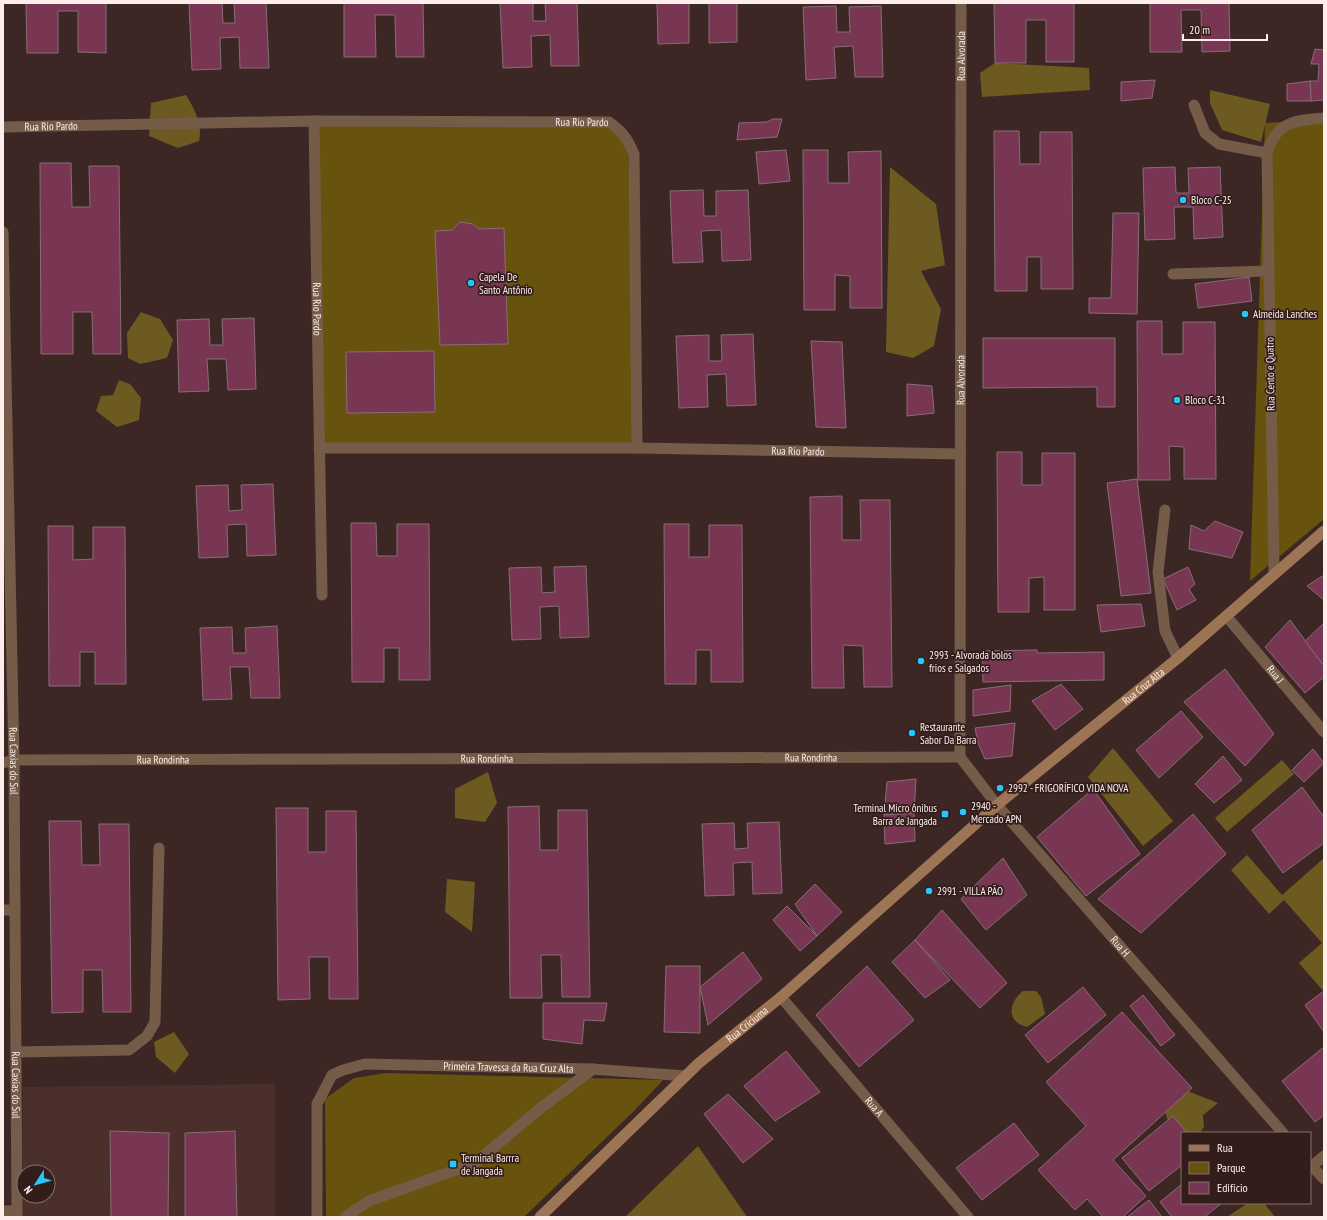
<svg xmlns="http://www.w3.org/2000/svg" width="1327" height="1220" font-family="'PT Sans Narrow',sans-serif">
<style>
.built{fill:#4b2f2b;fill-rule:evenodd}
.green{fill:#67530e}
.forest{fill:#6d5a20}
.building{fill:#793653;stroke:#866e77}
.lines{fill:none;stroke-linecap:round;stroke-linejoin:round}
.service{stroke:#755c48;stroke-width:11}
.minor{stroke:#755c48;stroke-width:11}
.secondary{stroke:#9d7555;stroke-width:11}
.poi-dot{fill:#23c9fe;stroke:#321d1b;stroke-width:1.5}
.labels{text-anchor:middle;stroke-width:3.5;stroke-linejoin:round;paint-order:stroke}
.street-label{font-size:11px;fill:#fdeeec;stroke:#321d1b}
.poi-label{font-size:11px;fill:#fdeeec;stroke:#321d1b;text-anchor:start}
</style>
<rect width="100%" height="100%" fill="#3c2724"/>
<path class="built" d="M275 1084V1217H22L23 1087ZM24 1172H48V1196H24Z"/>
<g class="green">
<polygon points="1324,119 1324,519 1250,581 1265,123"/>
<polygon points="314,121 609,122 628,140 637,448 319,448"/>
<polygon points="386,1073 663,1080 635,1110 524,1217 326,1217 325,1099 354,1078"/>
</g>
<g class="forest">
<polygon points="995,63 1089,68 1090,90 982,97 980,73"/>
<polygon points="1210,90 1270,104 1261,142 1222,130 1210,103"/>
<path d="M186 95C194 108 203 125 199 141L178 148 149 136 151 103Z"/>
<polygon points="890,167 936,204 945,265 921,271 941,309 934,346 913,358 886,352"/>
<polygon points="141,312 160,319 173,340 167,358 140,364 128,358 127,333"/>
<polygon points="119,380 130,384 141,398 139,420 117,427 96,411 101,396 113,395"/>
<polygon points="1113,748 1173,821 1143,846 1088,777"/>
<polygon points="1282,760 1294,774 1227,832 1282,895 1324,858 1324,902 1322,903 1324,905 1324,992 1299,963 1322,943 1284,900 1269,914 1231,870 1247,855 1215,818"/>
<polygon points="488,772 497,803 485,822 455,818 455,789"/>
<polygon points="447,879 475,882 472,932 445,912"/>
<path d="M1023 991H1036L1041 997 1045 1014 1027 1027C1006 1022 1008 1003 1023 991Z"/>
<polygon points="174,1032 189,1054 175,1073 156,1057 154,1042"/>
<polygon points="1185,1090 1218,1103 1203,1115 1204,1127 1200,1133 1182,1133 1171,1130 1163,1106"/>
<polygon points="698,1146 747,1217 625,1217"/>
<polygon points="1248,1203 1264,1203 1275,1217 1227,1217"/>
</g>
<g class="building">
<polygon points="26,3 106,3 106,53 78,52 78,11 58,11 58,53 27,53"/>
<polygon points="189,3 222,3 223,23 235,23 234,3 266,3 269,68 240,68 239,37 220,38 221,69 192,70"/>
<polygon points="344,3 423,3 424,57 396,57 395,15 375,15 376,57 344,57"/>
<polygon points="500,3 533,3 533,21 546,21 545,3 577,3 579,66 551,66 550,35 531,36 532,67 503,68"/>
<polygon points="657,3 689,3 689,43 658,44"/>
<polygon points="709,3 737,3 737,42 709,43"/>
<polygon points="994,3 1074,3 1074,62 1046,62 1046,20 1026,20 1026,63 995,63"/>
<polygon points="1150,3 1229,3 1230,51 1202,52 1201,10 1181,10 1182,52 1150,52"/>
<polygon points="836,6 837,32 850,32 849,7 881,6 883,77 855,77 853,46 834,47 836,78 806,80 803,7"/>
<polygon points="1315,49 1324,50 1324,100 1311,101 1310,81 1318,81 1319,64 1311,64"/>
<polygon points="1155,80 1152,98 1121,101 1121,82"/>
<polygon points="1310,81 1311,101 1287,101 1287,84"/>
<polygon points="773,119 782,119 777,137 737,140 739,123 767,122"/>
<polygon points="994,131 1019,131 1020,164 1040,164 1040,132 1072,132 1073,289 1041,289 1041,257 1027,257 1027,291 995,291"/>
<polygon points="786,150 790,181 759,184 756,152"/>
<polygon points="803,150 828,150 828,183 849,183 848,152 881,151 882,308 850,308 850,276 835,275 835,310 804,310"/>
<polygon points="40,163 71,163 72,207 90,207 89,166 119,166 121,354 93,354 92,312 73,312 73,354 41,354"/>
<polygon points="1175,167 1176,193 1189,193 1188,168 1220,167 1223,237 1194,239 1193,207 1174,207 1175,239 1145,240 1143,168"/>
<polygon points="703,190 704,216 716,216 716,191 748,190 751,260 722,261 721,230 701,231 703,262 673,263 670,191"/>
<polygon points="1113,213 1139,213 1137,314 1089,313 1089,298 1111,298"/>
<polygon points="460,222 473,224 479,229 504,228 508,344 440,345 435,231 452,230"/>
<polygon points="1249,277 1252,301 1198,308 1195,284"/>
<polygon points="254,318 256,389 228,390 226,359 207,359 209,391 179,392 177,320 209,319 210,345 223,345 222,319"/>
<polygon points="1137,321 1162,321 1162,354 1183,354 1183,322 1215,322 1216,479 1184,479 1184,447 1169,446 1170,480 1138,480"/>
<polygon points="753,334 756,405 727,406 726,374 707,375 708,407 679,408 676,336 709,335 709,361 722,361 721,335"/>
<polygon points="983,338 1115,338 1115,407 1097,407 1097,387 983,388"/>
<polygon points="811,341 842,342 846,428 816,427"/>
<polygon points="434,351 435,412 347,413 346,352"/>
<polygon points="907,384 932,386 934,413 907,416"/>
<polygon points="997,452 1022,452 1022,485 1042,485 1042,453 1075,453 1075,610 1044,610 1044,577 1029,578 1029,612 998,612"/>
<polygon points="1137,479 1151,593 1121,596 1107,483"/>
<polygon points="273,484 276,555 247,556 246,524 227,525 228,557 199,558 196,486 228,485 229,511 242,510 241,485"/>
<polygon points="842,496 842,540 861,540 860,500 890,500 892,687 864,687 863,646 843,645 844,688 812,688 810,497"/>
<polygon points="1215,521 1243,532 1232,558 1189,549 1191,525 1204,531"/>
<polygon points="351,523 376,523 377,556 397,556 397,524 429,524 430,680 399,680 399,648 384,648 384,682 352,682"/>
<polygon points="664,524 689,524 689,557 709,557 709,525 742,525 743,682 711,682 711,650 696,650 696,684 665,684"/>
<polygon points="48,526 73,526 73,560 93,559 93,527 125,527 126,684 95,684 95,652 80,652 80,686 49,686"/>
<polygon points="586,566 589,637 560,638 559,606 540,607 541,639 512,640 509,568 541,567 542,593 555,592 554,567"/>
<polygon points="1188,567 1195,584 1189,589 1196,600 1177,610 1163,579"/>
<polygon points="1324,575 1324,600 1307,586"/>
<polygon points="1141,604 1145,626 1101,632 1097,605"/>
<polygon points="1290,620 1324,666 1324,677 1305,693 1265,647"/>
<polygon points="1324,623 1324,666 1305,641"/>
<polygon points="277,626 280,698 251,698 249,667 230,667 232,699 203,700 200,628 232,627 233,653 246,653 245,628"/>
<polygon points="1037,650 1037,653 1104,652 1104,680 983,682 982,651"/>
<polygon points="1225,669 1274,734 1245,766 1184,702"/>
<polygon points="1061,684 1083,709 1055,730 1032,701"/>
<polygon points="1011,685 1010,711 973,716 973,690"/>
<polygon points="1181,711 1203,737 1159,778 1136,750"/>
<polygon points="1015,723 1012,756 985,759 978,743 975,728"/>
<polygon points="1313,749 1324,763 1304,782 1292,770"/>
<polygon points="1223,756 1242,780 1214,803 1195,784"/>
<polygon points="916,779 914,813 884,815 887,782"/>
<polygon points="1302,787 1324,817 1324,843 1283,873 1252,830"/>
<polygon points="1093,789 1140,854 1086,896 1037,837"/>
<polygon points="539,806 540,850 558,850 558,810 587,810 590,997 562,997 561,955 541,955 542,998 510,998 508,807"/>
<polygon points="276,808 308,808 308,852 326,852 326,811 356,811 358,999 329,999 329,957 309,957 310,999 278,1000"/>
<polygon points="914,813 915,841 885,844 884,815"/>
<polygon points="1193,814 1226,854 1141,933 1098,899"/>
<polygon points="49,821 81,821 82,865 100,865 99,824 129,824 131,1012 103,1012 102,970 83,970 83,1012 52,1013"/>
<polygon points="779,822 782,893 753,894 752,862 733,863 734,895 705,896 702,824 734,823 735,849 748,848 747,823"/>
<polygon points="1003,858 1027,895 986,930 961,899"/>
<polygon points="815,884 842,912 817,936 795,904"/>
<polygon points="787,906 817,936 800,951 773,920"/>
<polygon points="942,910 1007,983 980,1008 915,940"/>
<polygon points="915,940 950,980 925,998 892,962"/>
<polygon points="743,952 762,979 708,1025 700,987"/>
<polygon points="666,966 700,966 700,1033 664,1032"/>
<polygon points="867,966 914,1020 859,1067 816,1015"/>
<polygon points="1083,987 1106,1015 1048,1063 1025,1035"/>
<polygon points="1324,991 1324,1032 1305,1005"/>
<polygon points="1143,995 1175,1035 1161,1046 1130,1006"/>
<polygon points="543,1003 607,1003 604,1021 584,1020 582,1044 543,1039"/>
<polygon points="1122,1012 1192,1088 1113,1160 1146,1196 1123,1217 1103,1217 1087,1199 1075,1210 1038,1170 1086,1126 1046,1082"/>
<polygon points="1324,1047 1324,1115 1315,1122 1282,1081"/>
<polygon points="786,1051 820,1092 775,1121 744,1086"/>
<polygon points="728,1094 773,1139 743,1163 704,1114"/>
<polygon points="1173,1116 1187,1133 1182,1133 1182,1165 1149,1191 1122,1158"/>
<polygon points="1014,1123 1039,1155 982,1200 956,1168"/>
<polygon points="110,1131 169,1133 168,1217 111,1217"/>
<polygon points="235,1131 237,1217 185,1217 185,1133"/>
<polygon points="1182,1184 1182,1203 1222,1203 1204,1217 1172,1217 1160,1202"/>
<polygon points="1149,1200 1162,1217 1127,1217"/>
</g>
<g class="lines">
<g class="service">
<polyline points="1165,510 1158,572 1165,631 1178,658"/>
<polyline points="3,763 14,760"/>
<polyline points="16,1052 129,1050 147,1036 155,1022 159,848"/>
<path id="s1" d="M317 1217V1104L332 1075 343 1070 365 1064 592 1069 685 1076"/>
<polyline points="345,1217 369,1201 475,1163 542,1107 593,1069"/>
</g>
<g class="minor">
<polyline points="1194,105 1205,133 1219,144 1267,153"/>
<path id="s2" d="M314 121 322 595"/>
<path id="s3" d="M3 127 314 121 609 122C622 131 628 139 634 154L637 448"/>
<path id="s4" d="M3 232 14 760 17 1217"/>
<polyline points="1173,274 1268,271"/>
<path id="s5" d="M319 448H637L960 454"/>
<path d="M1274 573 1267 153C1276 122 1295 120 1324 118"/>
<path id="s6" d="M1227 617 1324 732"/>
<path id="s7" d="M960 757 961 3"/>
<path id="s8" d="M960 757 997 805 1283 1133"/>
<path id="s9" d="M14 760 960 757"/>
<polyline points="3,910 15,910"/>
<path id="s10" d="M781 997 968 1217"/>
<polyline points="1310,1164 1324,1179"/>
<polyline points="1312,1166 1324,1156"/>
<polyline points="3,1211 17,1211"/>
</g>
<path class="secondary" id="s11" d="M540 1217 699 1063 781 997 997 805 1178 658 1324 531"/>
</g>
<g class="poi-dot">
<circle cx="1183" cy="200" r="4"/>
<circle cx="471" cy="283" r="4"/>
<circle cx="1245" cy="314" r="4"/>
<circle cx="1177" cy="400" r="4"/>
<circle cx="921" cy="661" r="4"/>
<circle cx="912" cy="733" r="4"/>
<circle cx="1000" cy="788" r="4"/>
<circle cx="963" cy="812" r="4"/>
<rect x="941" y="810" width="8" height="8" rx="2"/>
<circle cx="929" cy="891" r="4"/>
<rect x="449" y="1160" width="8" height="8" rx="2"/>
</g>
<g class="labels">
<g class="street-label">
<text dy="4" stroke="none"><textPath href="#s7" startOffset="701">Rua Alvorada</textPath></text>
<text dy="4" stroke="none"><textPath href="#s3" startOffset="579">Rua Rio Pardo</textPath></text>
<text dy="4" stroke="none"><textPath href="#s3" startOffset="48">Rua Rio Pardo</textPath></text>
<text dy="4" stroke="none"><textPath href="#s2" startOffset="188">Rua Rio Pardo</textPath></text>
<text transform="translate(1270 374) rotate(-91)" y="4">Rua Cento e Quatro</text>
<text dy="4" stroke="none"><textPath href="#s7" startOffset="377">Rua Alvorada</textPath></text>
<text dy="4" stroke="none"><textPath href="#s5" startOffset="479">Rua Rio Pardo</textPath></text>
<text dy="4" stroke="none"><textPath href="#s6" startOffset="75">Rua J</textPath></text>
<text dy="4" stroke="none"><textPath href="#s11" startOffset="804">Rua Cruz Alta</textPath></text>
<text dy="4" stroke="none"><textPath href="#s9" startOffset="797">Rua Rondinha</textPath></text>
<text dy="4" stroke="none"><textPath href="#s9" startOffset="473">Rua Rondinha</textPath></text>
<text dy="4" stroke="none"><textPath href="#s9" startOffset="149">Rua Rondinha</textPath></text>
<text dy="4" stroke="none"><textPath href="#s4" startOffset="529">Rua Caxias do Sul</textPath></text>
<text dy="4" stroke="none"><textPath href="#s8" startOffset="248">Rua H</textPath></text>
<text dy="4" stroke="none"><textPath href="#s11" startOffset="283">Rua Criciuma</textPath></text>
<text dy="4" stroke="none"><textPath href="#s1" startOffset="324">Primeira Travessa da Rua Cruz Alta</textPath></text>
<text dy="4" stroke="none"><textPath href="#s4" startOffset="853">Rua Caxias do Sul</textPath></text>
<text dy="4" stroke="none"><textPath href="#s10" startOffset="144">Rua A</textPath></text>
</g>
<g class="poi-label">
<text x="1191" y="204">Bloco C-25</text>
<text x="479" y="281">Capela De<tspan x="479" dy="13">Santo Antônio</tspan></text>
<text x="1253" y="318">Almeida Lanches</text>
<text x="1185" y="404">Bloco C-31</text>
<text x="929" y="659">2993 - Alvorada bolos<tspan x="929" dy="13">frios e Salgados</tspan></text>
<text x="920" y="731">Restaurante<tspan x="920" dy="13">Sabor Da Barra</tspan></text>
<text x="1008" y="792">2992 - FRIGORÍFICO VIDA NOVA</text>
<text x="971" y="810">2940 -<tspan x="971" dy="13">Mercado APN</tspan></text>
<text x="937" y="812" text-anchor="end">Terminal Micro ônibus<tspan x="937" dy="13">Barra de Jangada</tspan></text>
<text x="937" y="895">2991 - VILLA PÃO</text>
<text x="461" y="1162">Terminal Barrra<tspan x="461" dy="13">de Jangada</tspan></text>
</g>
</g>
<rect width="1327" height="1220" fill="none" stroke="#fdeeec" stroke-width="8"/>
<rect x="1181" y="1132" width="130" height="72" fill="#321d1b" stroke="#83716f"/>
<rect x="1189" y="1145" width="20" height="6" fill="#9d7555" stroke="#83716f"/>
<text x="1217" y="1152" font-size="12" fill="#fdeeec">Rua</text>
<rect x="1189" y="1162" width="20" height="12" fill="#67530e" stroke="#83716f"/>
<text x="1217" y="1172" font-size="12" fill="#fdeeec">Parque</text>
<rect x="1189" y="1182" width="20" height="12" fill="#793653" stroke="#83716f"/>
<text x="1217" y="1192" font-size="12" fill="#fdeeec">Edifício</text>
<g transform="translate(36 1184) rotate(233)"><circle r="19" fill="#321d1b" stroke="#83716f"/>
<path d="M0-3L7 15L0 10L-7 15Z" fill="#23c9fe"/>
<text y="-6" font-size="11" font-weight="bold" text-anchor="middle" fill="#fdeeec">N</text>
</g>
<path d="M1183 34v6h84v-6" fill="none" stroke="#fdeeec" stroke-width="2"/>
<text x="1189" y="34" font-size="12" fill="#fdeeec" stroke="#321d1b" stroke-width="3" paint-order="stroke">20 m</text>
</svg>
